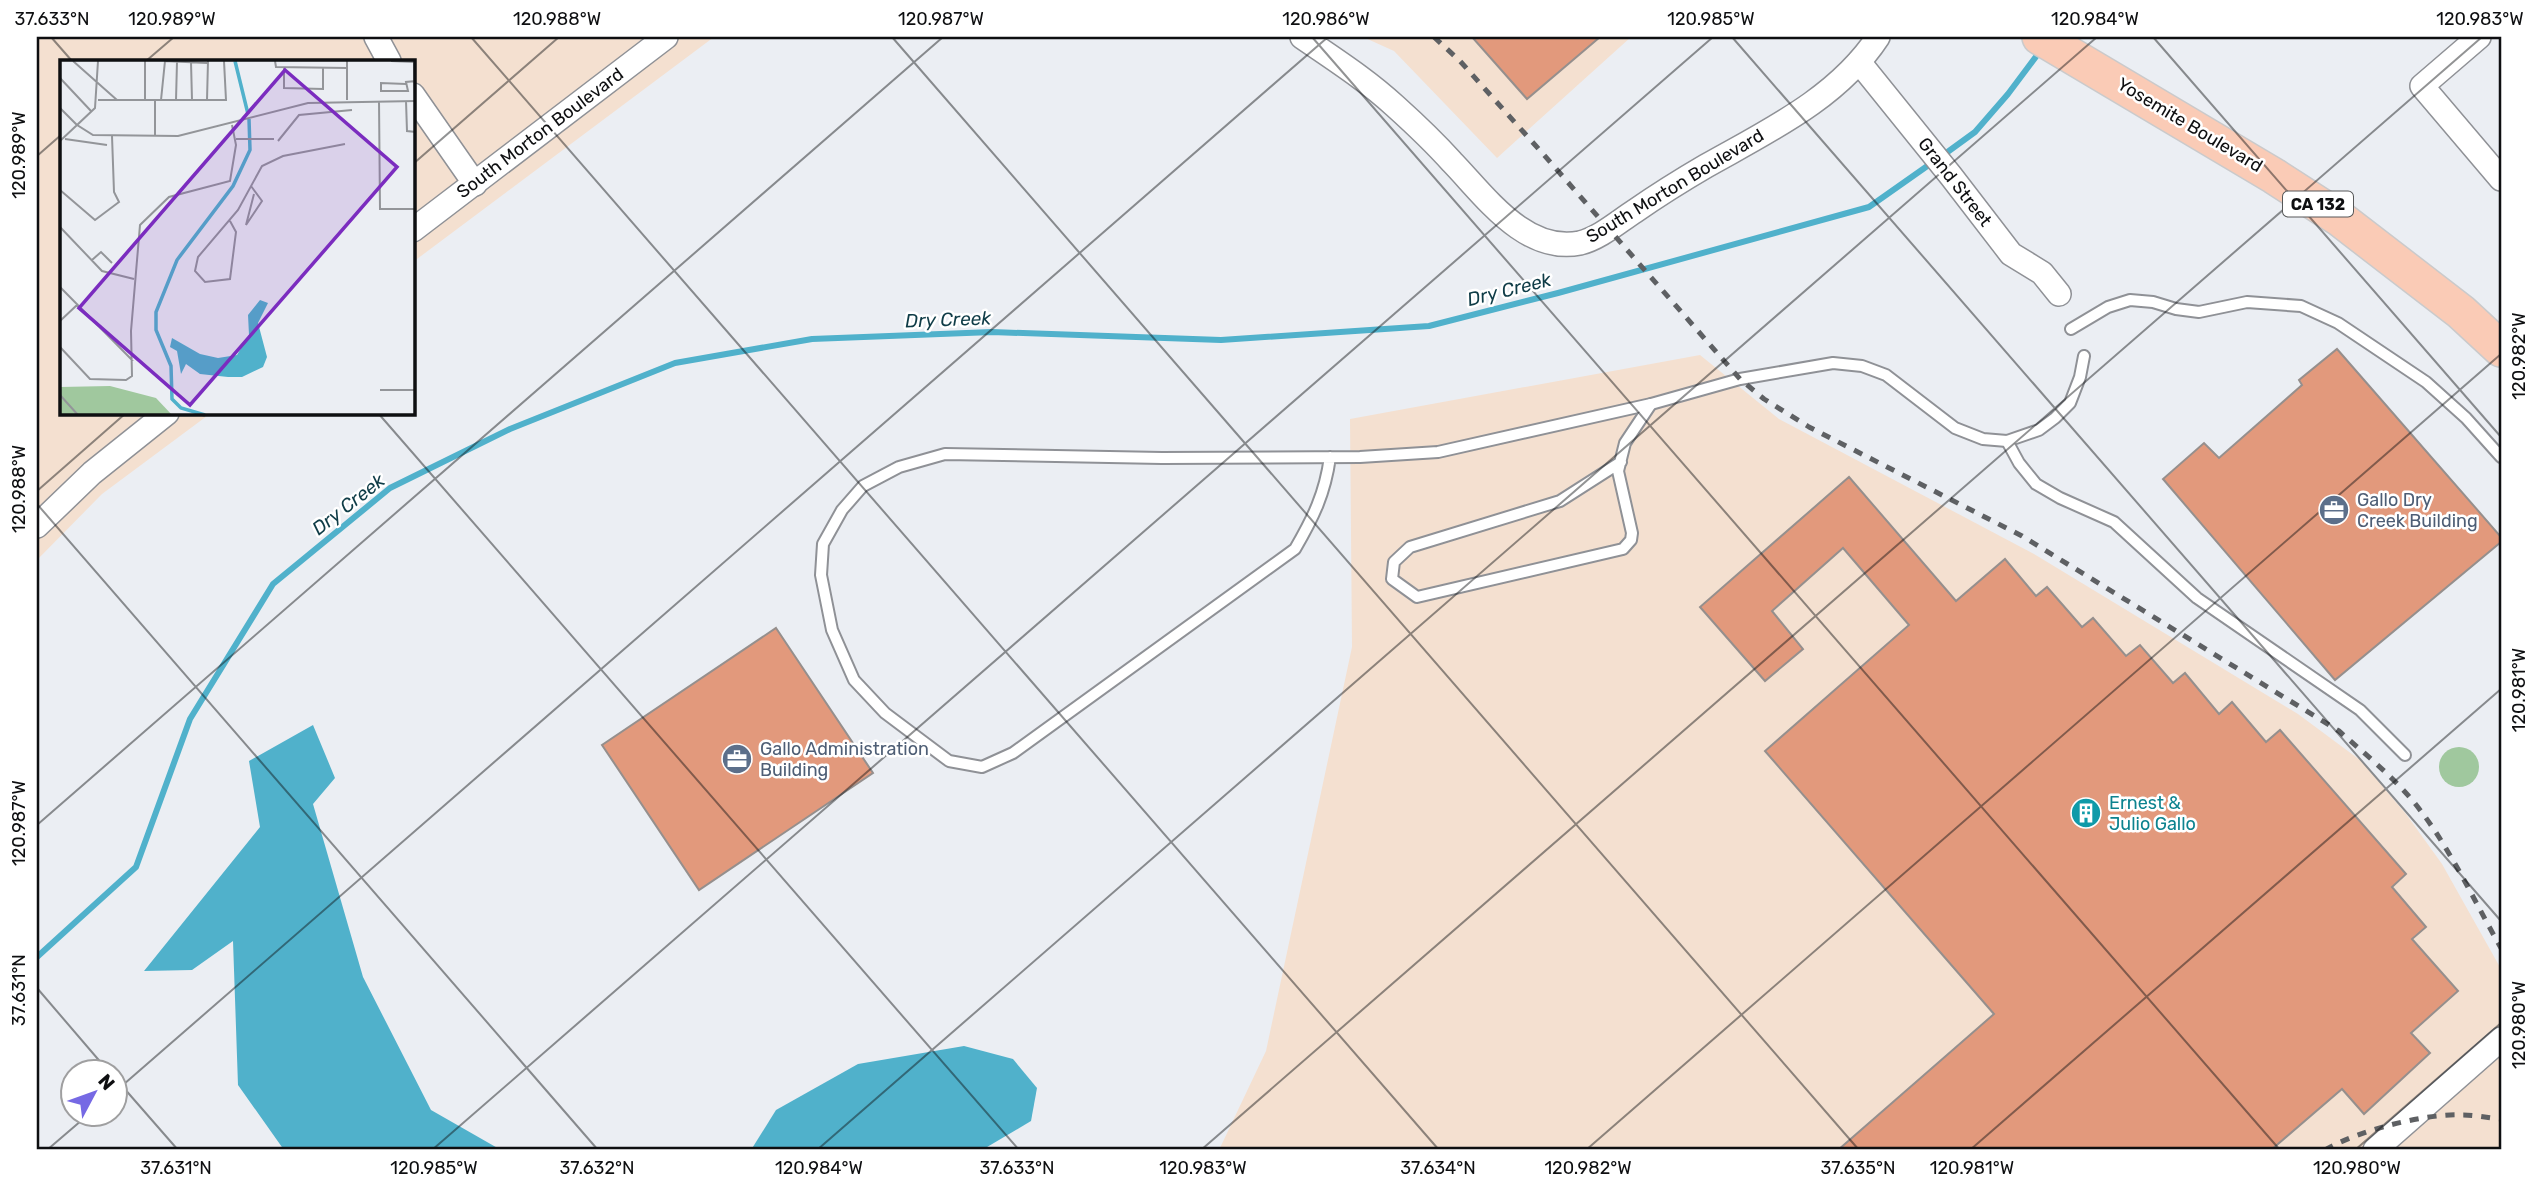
<svg xmlns="http://www.w3.org/2000/svg" width="2538" height="1187" font-family="Rubik,sans-serif">
<style>
.industrial{fill:#f4e0d0}
.green{fill:#a0c89e}
.water{fill:#50b1cb}
.lines{fill:none;stroke-linecap:round;stroke-linejoin:round}
.stream{stroke:#50b1cb;stroke-width:6}
.building{fill:#e2997c;stroke:#958f8d;stroke-width:2}
.service-casing{stroke:#8f9196;stroke-width:14}
.minor-casing{stroke:#8f9196;stroke-width:26}
.primary-casing{stroke:#cacacb;stroke-width:38}
.service{stroke:#fff;stroke-width:10}
.minor{stroke:#fff;stroke-width:23}
.primary{stroke:#facbb6;stroke-width:35}
.rail{stroke:#5e6063;stroke-width:5;stroke-dasharray:9 9;stroke-linecap:butt}
.ticks{fill:none;stroke:#0e0f11;stroke-width:2;stroke-opacity:0.45}
.labels{text-anchor:middle;stroke-width:5;stroke-linejoin:round;paint-order:stroke}
.shield{fill:#fff;stroke:#565758;stroke-width:2}
.shield-label{font-size:16px;font-weight:bold;fill:#0e0f11}
.street-label{font-size:18px;fill:#0e0f11;stroke:#fff}
.service-label{font-size:18px;fill:#4e5e75;stroke:#fff;text-anchor:start}
.culture-label{font-size:18px;fill:#0d838f;stroke:#fff;text-anchor:start}
.water-label{font-size:19px;font-style:italic;fill:#0f3c47;stroke:#fff}
.inset-river{fill:none;stroke:#50b1cb;stroke-width:3.5}
.inset-road{fill:none;stroke:#939599;stroke-width:2}
.view{fill:#7b2cbf;fill-opacity:0.15;stroke:#7b2cbf;stroke-width:3.5}
.inset-edge{fill:none;stroke:#0e0f11;stroke-width:3.5}
.neatline{fill:none;stroke:#0e0f11;stroke-width:2.5}
.ticks-label{font-size:18px;text-anchor:middle;fill:#0e0f11}
</style>
<rect width="100%" height="100%" fill="#ebeef3"/>
<g class="industrial">
<polygon points="37,37 714,37 413,262 413,61 61,61 61,413 211,413 102,494 37,560"/>
<polygon points="1363,37 1631,37 1497,158 1394,51"/>
<polygon points="1700,355 1779,419 2034,554 2298,714 2360,760 2406,814 2442,864 2501,969 2501,1150 1219,1150 1266,1051 1352,647 1350,419"/>
</g>
<circle class="green" cx="2459" cy="767" r="20"/>
<g class="water">
<polygon points="313,725 335,778 313,804 363,977 431,1110 501,1150 284,1150 238,1085 233,941 192,970 144,971 260,827 249,761"/>
<polygon points="964,1046 1013,1059 1037,1088 1031,1121 982,1150 751,1150 776,1110 858,1064"/>
</g>
<g class="lines">
<g class="stream">
<polyline points="1942,156 1975,132 2008,94 2041,50"/>
<polyline points="37,957 136,867 190,719 273,584 390,488 510,429 675,363 812,339 992,332 1221,340 1429,326 1558,293 1869,207 1933,162"/>
</g>
</g>
<g class="building">
<polygon points="1472,37 1600,37 1527,99"/>
<polygon points="2337,349 2501,537 2501,542 2335,680 2163,479 2204,443 2219,458 2302,385 2299,380"/>
<polygon points="1849,477 1956,601 2005,559 2036,596 2047,587 2082,627 2093,618 2126,656 2140,645 2173,683 2185,673 2219,714 2232,702 2266,742 2280,730 2406,874 2392,887 2426,927 2412,939 2458,991 2411,1033 2430,1053 2364,1114 2342,1089 2271,1150 1838,1150 1994,1014 1765,751 1909,625 1843,548 1772,611 1803,649 1765,681 1700,607"/>
<polygon points="776,628 873,773 699,890 602,745"/>
</g>
<g class="lines">
<g class="service-casing">
<g id="service">
<polyline points="2071,329 2108,307 2130,300 2153,302 2176,309 2199,312 2247,302 2301,306 2338,323 2426,382 2466,418 2501,457"/>
<polyline points="2007,441 2019,463 2036,484 2060,498 2114,522 2197,598 2360,710 2405,755"/>
<path d="M1330 457C1325 494 1313 518 1295 549L1013 753 982 767 949 761 885 713 854 680 832 630 821 575 823 544 842 510 863 486 899 467 945 454 1162 458 1360 457 1438 452 1651 404 1740 379 1833 363 1862 366 1886 375 1955 428 1983 439 2007 441 2039 430 2055 418 2070 403 2080 377 2084 356"/>
<polyline points="1621,462 1560,501 1410,547 1394,562 1392,579 1417,597 1623,549 1631,540 1632,533 1618,471 1625,443 1651,404"/>
</g>
</g>
<g class="minor-casing">
<g id="minor">
<polyline points="376,37 389,61"/>
<path d="M1302 37C1334 59 1367 80 1395 106 1415 124 1434 142 1452 162 1485 196 1525 254 1580 243 1600 238 1618 222 1635 211 1658 195 1682 180 1706 166 1768 131 1838 98 1878 37"/>
<polyline points="2479,37 2422,86 2501,179"/>
<polyline points="1859,62 1951,176 2011,254 2042,273 2059,294"/>
<polyline points="413,95 475,184"/>
<polyline points="413,230 666,37"/>
<polyline points="37,526 92,473 167,413"/>
<polyline points="2375,1150 2501,1039"/>
</g>
</g>
<g class="primary-casing">
<polyline id="primary" points="2040,37 2274,176 2339,218 2461,312 2501,349"/>
</g>
<use href="#service" class="service"/>
<use href="#minor" class="minor"/>
<use href="#primary" class="primary"/>
<g class="rail">
<path d="M1434 37 1460 61 1544 155 1740 379 1764 399 1809 427 2022 536 2339 731C2364 753 2391 775 2413 801 2449 845 2473 899 2501 948"/>
<path d="M2325 1150C2357 1131 2425 1113 2463 1115 2476 1115 2488 1118 2501 1119"/>
</g>
</g>
<path class="ticks" d="M51 37 72 61M471 37 1439 1150M892 37 1859 1150M1312 37 2280 1150M1732 37 2501 921M2153 37 2501 437M146 61 174 37M37 156 61 135M413 164 559 37M378 413 1019 1150M37 491 126 413M37 504 598 1150M37 825 943 37M37 988 109 1072M116 1079 178 1150M116 1091 1328 37M47 1150 89 1114M432 1150 1713 37M817 1150 2097 37M1201 1150 2482 37M1586 1150 2501 354M1970 1150 2501 689M2355 1150 2501 1023"/>
<defs>
<g id="office-disc" transform="scale(1.575)"><circle r="9.5" fill="#5c6f8a" stroke="#fff"/><path d="M-6-3h4V-5.5h4V-3h4V5H-6ZM-1-4.5V-3h2v-1.5ZM-6 0V1H6V0Z" fill="#fff"/></g>
<g id="building-disc" transform="scale(1.575)"><circle r="9.5" fill="#0f9aa8" stroke="#fff"/><path d="M-4-6H4V6H1V3H-1V6H-4ZM-2.5-4.3h1.7v1.8h-1.7ZM.8-4.3h1.7v1.8H.8ZM-2.5-1h1.7V.8h-1.7ZM.8-1h1.7V.8H.8Z" fill="#fff"/></g>
</defs>
<g fill-rule="evenodd">
<use href="#office-disc" x="2334" y="510"/>
<use href="#office-disc" x="737" y="759"/>
<use href="#building-disc" x="2086" y="813"/>
</g>
<g class="labels">
<rect class="shield" x="2283" y="191.5" width="70" height="25" rx="5"/>
<g class="shield-label">
<text x="2318" y="210">CA 132</text>
</g>
<g class="street-label">
<text transform="translate(2190 125) rotate(31)" y="6">Yosemite Boulevard</text>
<text transform="translate(540 133) rotate(-37)" y="6">South Morton Boulevard</text>
<text transform="translate(1955 182) rotate(52)" y="6">Grand Street</text>
<text transform="translate(1675 186) rotate(-31)" y="6">South Morton Boulevard</text>
</g>
<g class="service-label">
<text x="2357" y="506">Gallo Dry<tspan x="2357" dy="21">Creek Building</tspan></text>
<text x="760" y="755">Gallo Administration<tspan x="760" dy="21">Building</tspan></text>
</g>
<g class="culture-label">
<text x="2109" y="809">Ernest &amp;<tspan x="2109" dy="21">Julio Gallo</tspan></text>
</g>
<g class="water-label">
<text transform="translate(1509 289) rotate(-14)" y="7">Dry Creek</text>
<text transform="translate(948 319) rotate(-2)" y="7">Dry Creek</text>
<text transform="translate(348 504) rotate(-38)" y="7">Dry Creek</text>
</g>
</g>
<g transform="translate(60 60)">
<rect width="355" height="355" fill="#ebeef3"/>
<path d="M50 326 96 338 112 355H0V327Z" fill="#a0c89e"/>
<path d="M200 240 208 243 198 263 207 297 203 307 182 317H168L140 314 126 304 121 314 117 291 110 287 112 278 140 294 158 298 177 295 189 275 188 255Z" fill="#50b1cb"/>
<path class="inset-river" d="M175 1 188 54M145 355 121 348 112 339 111 306 96 270V252L117 200 173 126 190 90 189 59"/>
<path class="inset-road" d="M13 1 57 40M104 1 147 3M215 1 216 7 287 8M287 1V40M331 1 354 2M354 1 355 41M131 2 132 40M224 7V28L263 29V7M0 18 31 51M346 24 321 23V31H348L346 22 356 21M38 40H166L164 1M85 40V1M95 40V76M101 40 105 1M116 40 117 2M147 40 148 1M319 41 320 149H356M346 41 347 71 356 72M0 48 17 65 35 48 38 1M5 79 47 85M176 79H214M0 81 17 65 33 75 118 76 248 43 356 41M218 81 239 55 292 50M191 126 202 141 186 165 194 134M0 130 35 160 59 142 54 132 52 76M170 161 176 172 170 219 145 222 135 211 138 197 178 150 202 106 223 96 285 84M0 167 42 211 74 219M32 200 41 192 52 203M0 227 73 301M0 261 17 245M0 287 30 319 66 320 72 316 71 271 80 165 109 137 170 121 176 85 172 65M320 330H356M0 335 18 355"/>
<path class="view" d="M225 10 337 107 130 345 19 248Z"/>
<rect width="355" height="355" class="inset-edge"/>
</g>
<rect width="2538" height="1187" fill="none" stroke="#ffffff" stroke-width="77"/>
<g transform="translate(94 1093) rotate(49)"><circle r="33" fill="#ffffff" stroke="#9f9fa0" stroke-width="2"/>
<path d="M0-5L12 26L0 18L-12 26Z" fill="#7669e4"/>
<text y="-10" font-size="19" font-weight="bold" text-anchor="middle" fill="#0e0f11">N</text>
</g>
<rect x="38" y="38" width="2462" height="1110" class="neatline"/>
<g class="ticks-label">
<text x="52" y="25">37.633°N</text>
<text x="172" y="25">120.989°W</text>
<text x="557" y="25">120.988°W</text>
<text x="941" y="25">120.987°W</text>
<text x="1326" y="25">120.986°W</text>
<text x="1711" y="25">120.985°W</text>
<text x="2095" y="25">120.984°W</text>
<text x="2480" y="25">120.983°W</text>
<text transform="translate(19 155) rotate(-90)" y="6">120.989°W</text>
<text transform="translate(2519 356) rotate(-90)" y="6">120.982°W</text>
<text transform="translate(19 489) rotate(-90)" y="6">120.988°W</text>
<text transform="translate(2519 690) rotate(-90)" y="6">120.981°W</text>
<text transform="translate(19 823) rotate(-90)" y="6">120.987°W</text>
<text transform="translate(19 990) rotate(-90)" y="6">37.631°N</text>
<text transform="translate(2519 1025) rotate(-90)" y="6">120.980°W</text>
<text x="176" y="1174">37.631°N</text>
<text x="434" y="1174">120.985°W</text>
<text x="597" y="1174">37.632°N</text>
<text x="819" y="1174">120.984°W</text>
<text x="1017" y="1174">37.633°N</text>
<text x="1203" y="1174">120.983°W</text>
<text x="1438" y="1174">37.634°N</text>
<text x="1588" y="1174">120.982°W</text>
<text x="1858" y="1174">37.635°N</text>
<text x="1972" y="1174">120.981°W</text>
<text x="2357" y="1174">120.980°W</text>
</g>
</svg>
